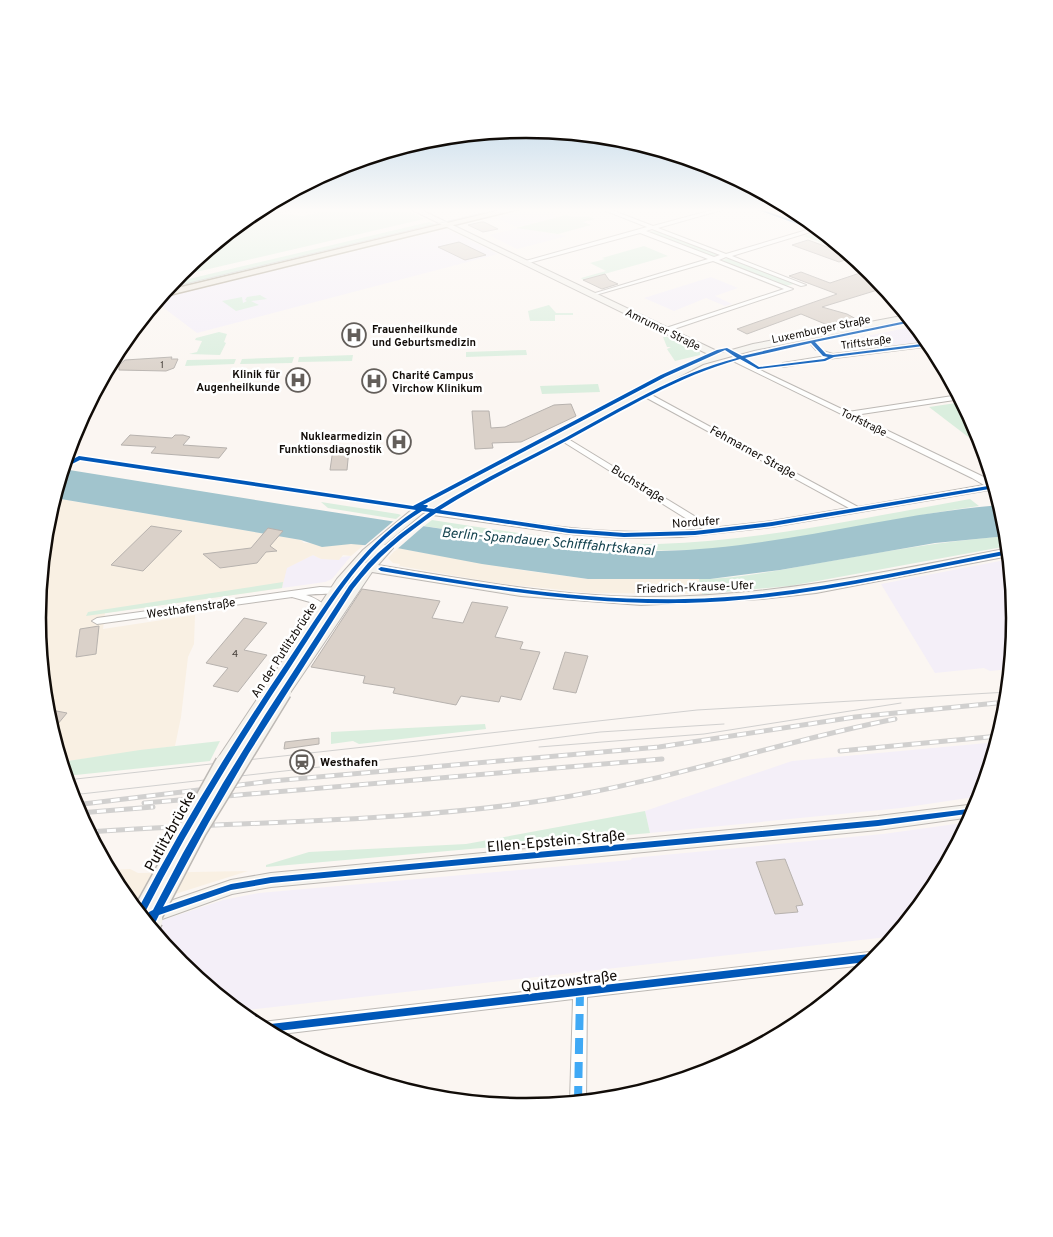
<svg xmlns="http://www.w3.org/2000/svg" width="1053" height="1237" font-family="Overpass,sans-serif">
<style>
.commercial{fill:#f4eff8}
.industrial{fill:#f9f0e3}
.green{fill:#daeede}
.water{fill:#a1c4cd}
.pier{fill:#fbf6f2}
.building{fill:#dad1c9;stroke:#b7b2ae}
.lines{fill:none;stroke-linecap:round;stroke-linejoin:round}
.street-casing{stroke:#bdb9b5;stroke-width:2}
.secondary-casing{stroke:#bdb9b5;stroke-width:2}
.primary-casing{stroke:#afa695;stroke-width:3}
.street{fill:#fefefd;fill-rule:evenodd}
.secondary{fill:#f5f3ee;fill-rule:evenodd}
.primary{fill:#ede8de;fill-rule:evenodd}
.tram{stroke:#d1d0cf;stroke-width:1}
.rail-casing{stroke:#d1d0cf;stroke-width:5}
.rail{stroke:#fff;stroke-width:3;stroke-dasharray:9;stroke-linecap:butt}
.secondary-bridge-far1-casing{stroke:#bdb9b5;stroke-width:19;stroke-linecap:butt}
.secondary-bridge-casing{stroke:#bdb9b5;stroke-width:24;stroke-linecap:butt}
.secondary-bridge-far1{stroke:#f5f3ee;stroke-width:16}
.secondary-bridge{stroke:#f5f3ee;stroke-width:21}
.quiet{stroke:#3fa9f5;stroke-width:8;stroke-dasharray:16 8;stroke-linecap:butt}
.cycleway-casing{stroke:#fff;stroke-width:3}
.cycleway{fill:#0057b8;fill-rule:evenodd}
.labels{text-anchor:middle;stroke-width:5;stroke-linejoin:round;paint-order:stroke}
.number-label{font-size:10px;fill:#433d38}
.far-poi-label{font-size:11px;font-weight:bold;fill:#110c08;stroke:#fff;text-anchor:start}
.far-street-label{font-size:11px;fill:#110c08;stroke:#fff}
.street-label{font-size:12px;fill:#110c08;stroke:#fff}
.poi-label{font-size:12px;font-weight:bold;fill:#110c08;stroke:#fff;text-anchor:start}
.water-label{font-size:14px;font-style:italic;fill:#164450;stroke:#fff}
.near-street-label{font-size:15px;fill:#110c08;stroke:#fff}
.rim{fill:none;stroke:#110c08;stroke-width:2.5}
</style>
<rect width="100%" height="100%" fill="#fbf6f2"/>
<g class="commercial">
<polygon points="533,209 541,209 559,217 517,227 496,218"/>
<polygon points="519,228 567,236 517,249 489,235"/>
<polygon points="447,229 498,254 197,333 156,302 159,299"/>
<polygon points="711,277 738,288 715,296 732,304 725,306 706,298 674,311 644,298"/>
<polygon points="916,326 928,341 862,349 847,340"/>
<polygon points="313,555 321,559 351,556 332,579 325,582 282,588 286,568"/>
<polygon points="1010,559 1015,619 1010,669 990,671 984,668 935,673 881,584"/>
<polygon points="998,742 981,796 901,808 650,833 645,811 792,761"/>
<polygon points="970,822 933,890 896,936 238,1011 181,964 148,925 223,900 259,893 631,860 632,858 883,834"/>
</g>
<g class="industrial">
<polygon points="54,498 301,540 304,543 365,544 351,556 343,555 339,560 321,559 313,555 287,568 282,588 105,613 103,629 195,615 194,644 188,657 181,717 175,746 61,762 47,714 38,618 47,523"/>
<polygon points="397,548 521,570 588,579 699,579 702,594 590,593 497,583 399,566 400,564 393,563 388,558"/>
<polygon points="130,869 138,873 248,871 134,907 120,890 109,870"/>
</g>
<g class="green">
<polygon points="338,209 406,209 424,219 179,276 180,277 176,278 181,273 255,212 262,216 275,213 303,216"/>
<path d="M566 215C576 219 584 214 595 219L583 222 591 225 558 234 516 228Z"/>
<polygon points="429,222 439,226 164,293 172,283"/>
<polygon points="655,230 718,255 710,257 647,233"/>
<polygon points="821,231 847,252 803,236"/>
<polygon points="644,246 668,256 583,280 581,278 606,271 590,263 605,259 602,258"/>
<polygon points="729,258 794,284 785,286 720,261"/>
<polygon points="260,295 267,299 251,301 259,305 236,311 222,301 242,297 243,303 247,301 245,300 247,297"/>
<polygon points="549,305 556,313 573,313 573,315 555,315 555,321 530,321 528,311"/>
<polygon points="219,332 227,334 224,342 226,343 220,355 189,354 197,352 202,341 195,340 196,338"/>
<polygon points="663,337 668,337 700,352 700,355 675,361 667,349 671,347 667,347"/>
<polygon points="526,350 527,355 466,357 466,352"/>
<polygon points="353,355 352,361 298,362 299,357"/>
<polygon points="294,357 292,363 240,364 242,359"/>
<polygon points="236,359 234,364 185,366 187,360"/>
<polygon points="598,384 600,392 542,394 540,386"/>
<polygon points="963,402 978,432 984,449 929,407"/>
<path d="M970 499 979 506C889 518 801 543 710 549 613 555 519 541 424 526L432 520C507 531 582 545 658 544 763 541 867 517 970 499Z"/>
<polygon points="321,502 398,514 401,515 396,519 328,508"/>
<path d="M1007 536 1008 546 790 586 702 594 699 579C738 579 779 570 819 563 881 552 944 541 1007 536Z"/>
<polygon points="283,582 282,588 86,616 88,612"/>
<polygon points="485,724 486,729 359,744 353,741 331,744 331,732"/>
<polygon points="220,741 210,761 66,776 61,762 140,750"/>
<polygon points="645,811 650,833 266,867 266,865 309,852 466,844"/>
</g>
<path class="water" d="M63 469C181 488 298 507 416 525 497 537 579 552 661 551 776 549 887 514 1000 505L1007 536 935 543 780 570 710 579H588L482 564 397 548 351 544 322 547 301 540 55 498Z"/>
<polygon class="pier" points="396,519 426,524 395,551 363,547"/>
<g class="building">
<polygon points="481,222 484,222 498,229 483,232 468,225"/>
<polygon points="808,240 852,256 854,257 839,262 792,245"/>
<polygon points="459,242 486,255 465,260 438,247"/>
<polygon points="869,270 884,288 822,307 847,314 858,320 830,326 801,314 747,334 737,329 837,294 789,276 801,272 830,283"/>
<polygon points="605,274 609,280 618,284 602,289 583,280"/>
<polygon points="172,357 171,359 178,359 174,368 166,371 119,370 119,365 125,360"/>
<polygon points="571,404 576,416 521,442 492,443 493,448 475,449 472,411 489,411 491,428 505,427 554,405"/>
<polygon points="130,435 172,438 175,435 183,435 190,437 183,445 227,448 219,458 151,453 156,447 121,445"/>
<polygon points="333,449 349,449 347,470 330,470"/>
<polygon points="151,526 182,531 143,571 111,565"/>
<polygon points="268,528 283,531 270,546 277,551 266,552 257,563 220,568 203,554 251,548"/>
<polygon points="362,589 440,601 432,618 463,623 472,602 508,607 495,637 523,642 520,649 540,652 521,700 501,696 499,702 461,696 456,705 393,693 395,688 363,683 365,676 311,667"/>
<polygon points="244,618 267,623 244,650 267,655 238,692 213,686 228,668 206,663"/>
<polygon points="99,626 96,654 76,657 80,629"/>
<polygon points="565,652 588,656 576,693 553,689"/>
<polygon points="46,709 67,713 52,731 47,714"/>
<polygon points="319,738 319,744 284,749 285,742"/>
<polygon points="785,859 803,905 796,906 798,912 775,914 756,862"/>
</g>
<g class="lines">
<g class="street-casing">
<g id="street">
<polygon points="281,209 293,209 263,216 255,212 259,210 264,212"/>
<path d="M601 209H609L653 226 716 209H725L658 228 726 254 810 229 754 209H762L817 228V230L732 256 806 285 801 286 726 257 719 260 793 289 665 332 663 331V329L784 289 713 261 592 296V294L708 259 640 233 525 264 522 262 647 227ZM652 229 720 255 714 257 646 231Z"/>
<polygon points="810,341 814,341 821,349 820,350 816,350 809,342"/>
<polygon points="929,342 932,346 835,358 783,367 780,365 783,363 826,356 820,353 823,351 833,354"/>
<path d="M735 358 848 412 959 395 961 399 855 415 990 480 993 487 989 490 772 527 681 537 624 538 569 534 433 515 429 512 433 509C522 522 612 539 703 529L562 441 561 439 565 437 709 525 711 528 772 521 849 508 645 397 644 395 648 393 858 507 984 485 972 478 733 361V359Z"/>
<path d="M320 587 343 588 348 591C342 595 316 593 306 595 316 598 322 602 329 610L324 613 321 612 310 602 292 597 97 624 92 621 97 618Z"/>
<polygon points="878,951 882,952 873,964 587,997 586,1102 570,1102 573,999 273,1035 256,1026 262,1022"/>
</g>
</g>
<g class="secondary-casing">
<g id="secondary">
<path d="M410 209H419L721 353 753 344 907 315 910 319 754 350 703 364 423 513 384 545H391L393 548 378 565C465 579 553 596 641 597 767 598 886 572 1009 548V556L816 593 762 599 641 605 521 596 372 572 288 696 283 697 277 694 230 766H218L216 762 218 758 337 579 363 550 415 507 697 360 712 356ZM378 551 366 563H365ZM354 576 353 577 320 626Z"/>
<polygon points="976,804 979,804 972,817 878,830 271,887 232,894 151,923 145,921 142,915 144,910 231,880 271,873 878,816"/>
</g>
</g>
<g class="primary-casing">
<polygon id="primary" points="505,209 519,209 161,297 165,291"/>
</g>
<use href="#street" class="street"/>
<use href="#secondary" class="secondary"/>
<use href="#primary" class="primary"/>
<g class="tram">
<polyline points="168,288 499,209"/>
<polyline points="539,747 704,734 901,703"/>
<polyline points="67,780 697,710 1008,692"/>
<polyline points="72,795 417,756 600,732 724,724"/>
</g>
<g class="rail-casing">
<g id="rail">
<polyline points="840,751 999,736"/>
<polyline points="144,803 662,759"/>
<polyline points="75,805 272,781 659,747 855,717 1007,702"/>
<polyline points="79,813 153,807"/>
<path d="M89 832C242 821 396 823 547 800 665 782 778 742 895 719"/>
</g>
</g>
<use href="#rail" class="rail"/>
<g class="secondary-bridge-far1-casing">
<g id="secondary-bridge-far1">
<polyline points="140,914 224,762"/>
<polyline points="151,921 198,831 283,692"/>
</g>
</g>
<g class="secondary-bridge-casing">
<polyline id="secondary-bridge" points="149,926 152,920"/>
</g>
<use href="#secondary-bridge-far1" class="secondary-bridge-far1"/>
<use href="#secondary-bridge" class="secondary-bridge"/>
<polyline class="quiet" points="578,1102 580,992"/>
<g class="cycleway-casing">
<g id="cycleway">
<polygon points="755,209 760,209 815,228 817,227 819,229 814,230"/>
<path d="M911 320 912 322 815 342 826 354 833 355 930 343 932 345 834 357 825 361 758 369 740 359C678 376 624 410 568 440 525 463 481 484 440 510L569 529 624 533 695 531 772 522 994 485 995 488 772 526 695 535 624 537 569 533 436 513C405 534 376 558 353 589L249 753 209 822 163 907 231 884 271 877 878 820 977 808 974 813 878 826 271 883 231 890 159 915 152 929 146 923 149 917 148 914 149 912 153 910 183 853 223 783 265 715 349 586 368 563 378 553 399 535 430 512 422 511C409 519 397 528 386 538 347 574 320 622 291 666 237 747 187 830 143 916L142 917 137 911C182 825 233 742 287 662 326 604 357 549 416 510L80 460 72 464H65L66 461H69L79 456 413 506 661 375 717 350 727 348 742 356 785 346ZM811 343 823 356 828 357 824 359 759 367 745 358ZM725 350 737 358C675 374 621 408 565 438 521 461 476 482 434 509L426 508 428 506 427 505H423L665 377Z"/>
<path d="M1009 550V554C902 574 794 601 685 603 582 605 482 588 381 571L378 569 381 567C482 585 582 601 684 599 794 597 902 571 1009 550Z"/>
<polygon points="878,953 881,954 875,961 269,1032 258,1027 262,1025"/>
</g>
</g>
<use href="#cycleway" class="cycleway"/>
</g>
<linearGradient id="sky" x2="0" y2="1"><stop stop-color="#8bbadd"/><stop offset="0.55" stop-color="#fdfbf9"/><stop offset="1" stop-color="#fdfbf9" stop-opacity="0"/></linearGradient>
<rect width="1053" height="382" fill="url(#sky)"/>
<defs>
<g id="hospital-ring" transform="scale(1.25)"><circle r="9.5" fill="#fff" stroke="#635e5a" stroke-width="1.5"/><path d="M-5-5h3v3.5h4V-5h3V5h-3V1.5h-4V5h-3Z" fill="#635e5a"/></g>
<g id="station-ring" transform="scale(1.25)"><circle r="9.5" fill="#fff" stroke="#635e5a" stroke-width="1.5"/><path d="M-3-6H3Q5-6 5-4V2Q5 4 3 4L4.5 6H3L1.5 4h-3L-3 6H-4.5L-3 4Q-5 4-5 2V-4Q-5-6-3-6ZM-3.5-4v3h7v-3ZM-3.5 1v1.5H-2V1ZM2 1v1.5H3.5V1Z" fill="#635e5a"/></g>
</defs>
<g fill-rule="evenodd">
<use href="#hospital-ring" x="354" y="335"/>
<use href="#hospital-ring" x="298" y="380"/>
<use href="#hospital-ring" x="374" y="381"/>
<use href="#hospital-ring" x="399" y="442"/>
<use href="#station-ring" x="302" y="762"/>
</g>
<g class="labels">
<g class="number-label">
<text x="162" y="368">1</text>
<text x="235" y="657">4</text>
</g>
<g class="far-poi-label">
<text x="372" y="333">Frauenheilkunde<tspan x="372" dy="13">und Geburtsmedizin</tspan></text>
<text x="280" y="378" text-anchor="end">Klinik für<tspan x="280" dy="13">Augenheilkunde</tspan></text>
<text x="392" y="379">Charité Campus<tspan x="392" dy="13">Virchow Klinikum</tspan></text>
<text x="382" y="440" text-anchor="end">Nuklearmedizin<tspan x="382" dy="13">Funktionsdiagnostik</tspan></text>
</g>
<g class="far-street-label">
<text transform="translate(663 329) rotate(26)" y="4">Amrumer Straße</text>
<text transform="translate(821 329) rotate(-12)" y="4">Luxemburger Straße</text>
<text transform="translate(866 342) rotate(-7)" y="4">Triftstraße</text>
<text transform="translate(864 422) rotate(26)" y="4">Torfstraße</text>
</g>
<g class="street-label">
<text transform="translate(753 452) rotate(29)" y="4">Fehmarner Straße</text>
<text transform="translate(638 484) rotate(32)" y="4">Buchstraße</text>
<text transform="translate(696 522) rotate(-4)" y="4">Nordufer</text>
<text transform="translate(695 587) rotate(-2)" y="4">Friedrich-Krause-Ufer</text>
<text transform="translate(191 608) rotate(-8)" y="4">Westhafenstraße</text>
<text transform="translate(284 650) rotate(-57)" y="4">An der Putlitzbrücke</text>
</g>
<g class="poi-label">
<text x="320" y="766">Westhafen</text>
</g>
<g class="water-label">
<text transform="translate(548 541) rotate(5)" y="5">Berlin-Spandauer Schifffahrtskanal</text>
</g>
<g class="near-street-label">
<text transform="translate(170 831) rotate(-61)" y="5">Putlitzbrücke</text>
<text transform="translate(556 841) rotate(-5)" y="5">Ellen-Epstein-Straße</text>
<text transform="translate(569 981) rotate(-7)" y="5">Quitzowstraße</text>
</g>
</g>
<path d="M0 0H1053V1237H0ZM46 618a480 480 0 1 1 960 0a480 480 0 1 1-960 0Z" fill="#fff" fill-rule="evenodd"/>
<path class="rim" d="M46 618a480 480 0 1 1 960 0a480 480 0 1 1-960 0Z"/>
</svg>
